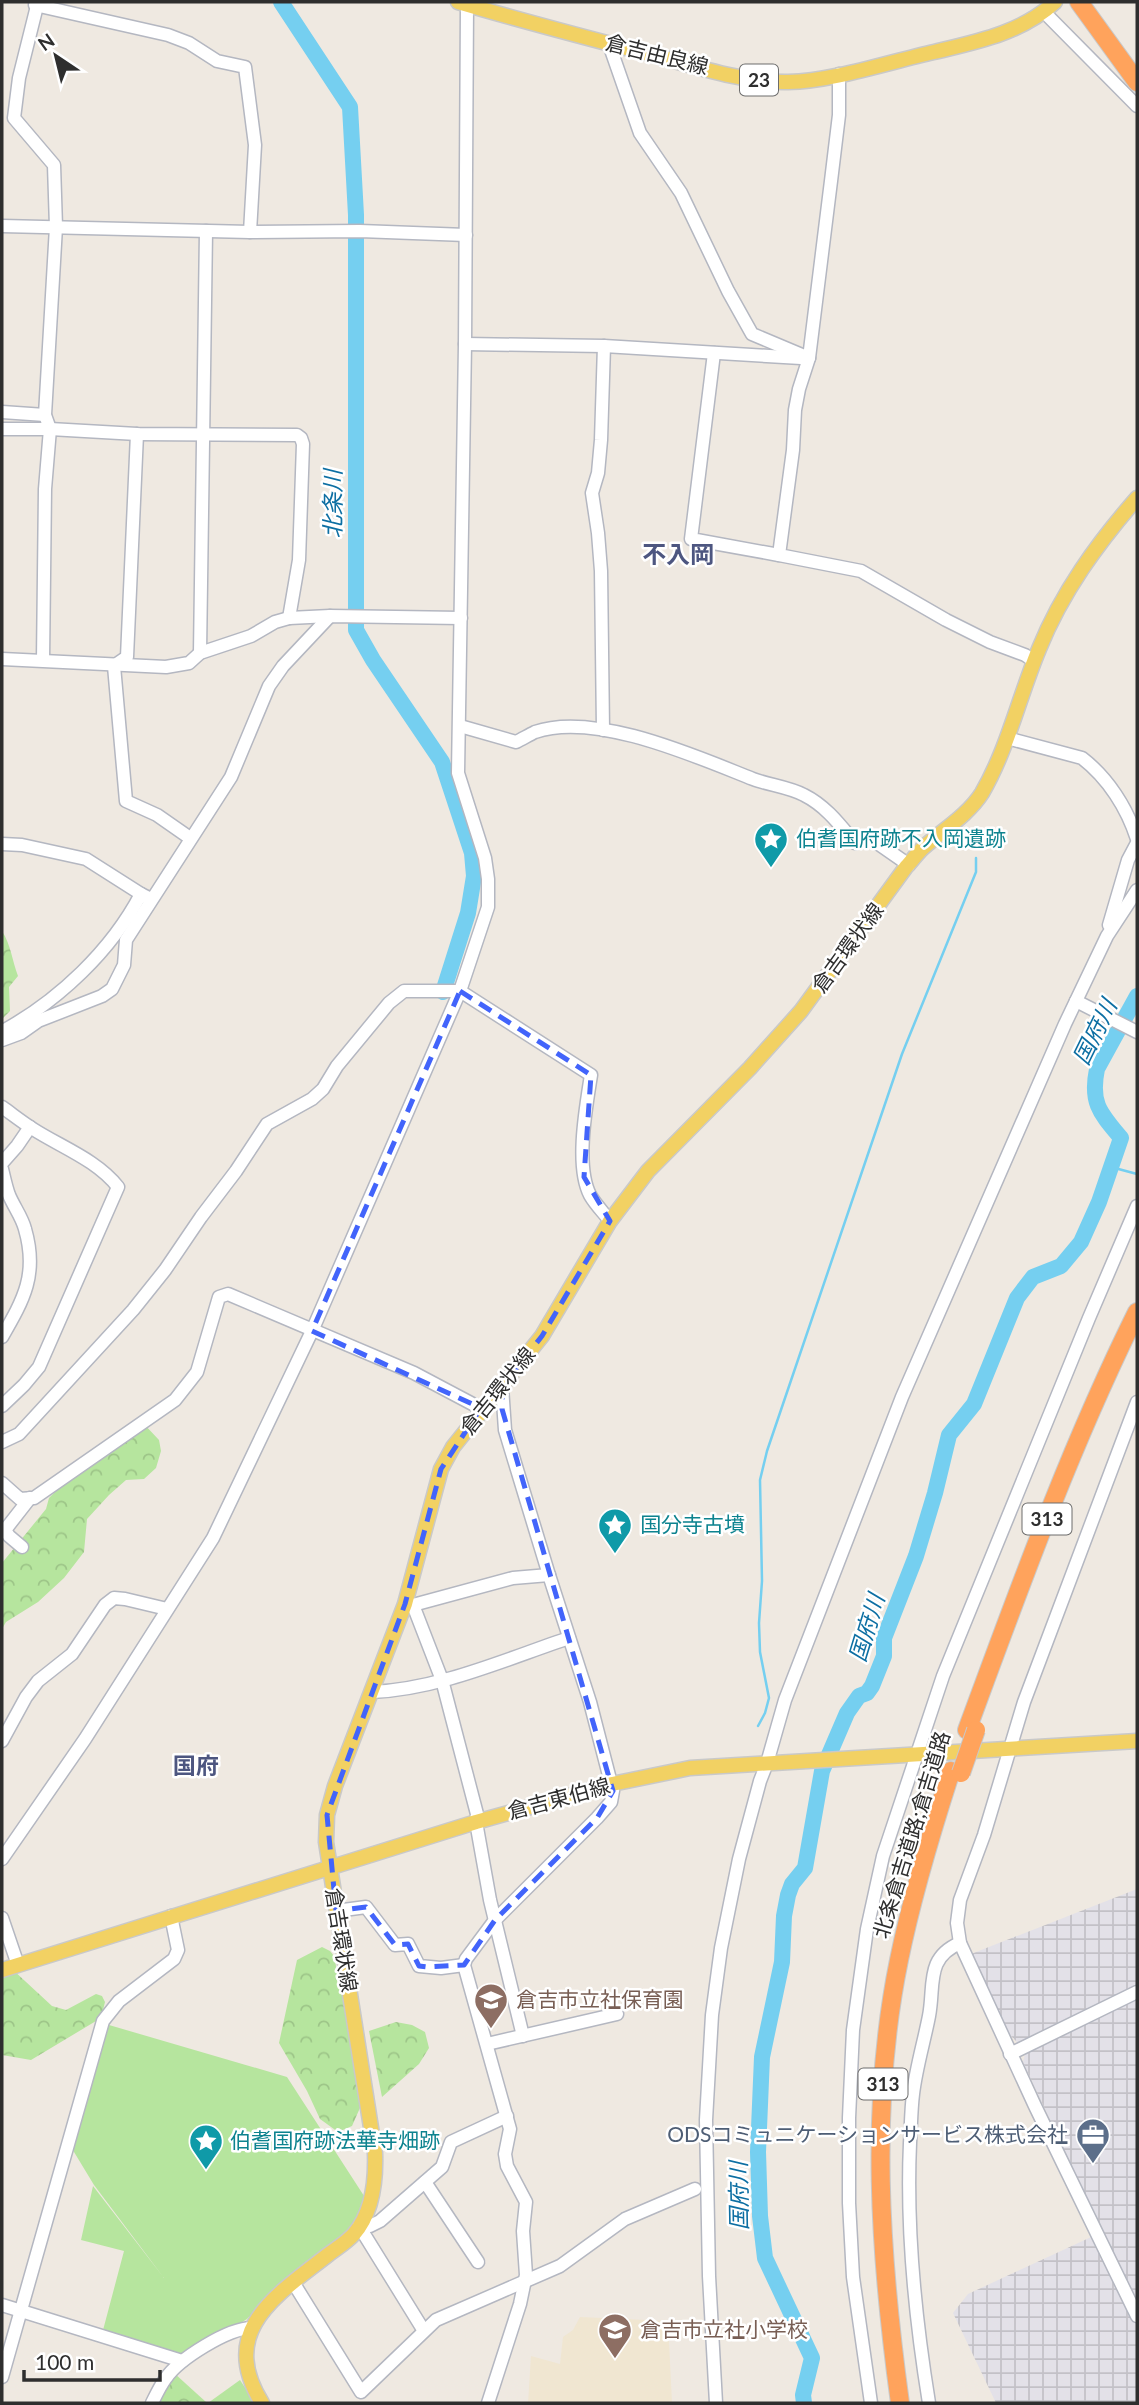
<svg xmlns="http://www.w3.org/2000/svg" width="1139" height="2405" font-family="Lato,'Noto Sans JP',sans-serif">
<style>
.industrial{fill:url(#industrial-grid)}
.education{fill:#f0e6d1}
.forest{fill:url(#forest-crowns)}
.park{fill:#b6e59e}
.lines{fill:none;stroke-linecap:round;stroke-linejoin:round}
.stream{stroke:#75cff0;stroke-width:2.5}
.river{stroke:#75cff0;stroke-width:16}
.minor-casing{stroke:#b4b7c1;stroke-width:15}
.major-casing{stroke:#c9c9c9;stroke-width:17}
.highway-casing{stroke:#c9c9c9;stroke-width:20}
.minor{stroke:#fff;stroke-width:12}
.major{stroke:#f2d163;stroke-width:14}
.highway{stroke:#ffa35c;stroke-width:18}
.highway-bridge-casing{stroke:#c9c9c9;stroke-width:20;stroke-linecap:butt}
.highway-bridge{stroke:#ffa35c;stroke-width:18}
.marked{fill:none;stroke:#4264fb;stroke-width:5;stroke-dasharray:14 9;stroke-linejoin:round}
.labels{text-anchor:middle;stroke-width:5;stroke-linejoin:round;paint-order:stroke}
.shield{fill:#fff;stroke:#6d6d6d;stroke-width:2}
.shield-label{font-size:19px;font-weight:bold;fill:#2e2e2e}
.street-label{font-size:21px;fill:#2e2e2e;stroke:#fff}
.culture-label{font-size:21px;fill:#0d838f;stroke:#fff;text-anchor:start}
.education-label{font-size:21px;fill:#785e54;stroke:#fff;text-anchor:start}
.service-label{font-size:21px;fill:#4e5e75;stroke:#fff;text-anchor:end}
.water-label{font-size:23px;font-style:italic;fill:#0d6fa3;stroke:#fff}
.neighbourhood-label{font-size:23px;font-weight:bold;fill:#4d5680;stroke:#fff}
.quarter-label{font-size:24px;font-weight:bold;fill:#4d5680;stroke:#fff}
</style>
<defs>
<pattern id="industrial-grid" width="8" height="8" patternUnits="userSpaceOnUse" patternTransform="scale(1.75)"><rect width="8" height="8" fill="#e3e1e8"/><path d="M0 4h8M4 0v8" fill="none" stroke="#c3c1c7"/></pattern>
<pattern id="forest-crowns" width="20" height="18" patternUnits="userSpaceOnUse" patternTransform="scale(1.75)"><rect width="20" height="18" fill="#b6e59e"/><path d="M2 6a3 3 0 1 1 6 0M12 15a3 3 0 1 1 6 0" fill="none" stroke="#9dc588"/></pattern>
</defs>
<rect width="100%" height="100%" fill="#efe9e1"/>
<polygon class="industrial" points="1137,1889 1137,2403 996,2403 953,2313 968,2294 1102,2232 1023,2062 1026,2051 1005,2030 971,1954"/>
<polygon class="education" points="580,2317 668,2321 672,2403 528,2403 531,2356 560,2364 563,2337 573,2330"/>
<g class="forest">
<path d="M2 931C11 945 12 960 18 976L9 987 10 1011 2 1019Z"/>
<polygon points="143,1423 159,1440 161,1451 156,1468 144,1479 126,1480 109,1495 87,1519 84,1552 64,1578 38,1602 6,1622 2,1629 2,1563 46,1509 49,1498 87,1460"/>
<polygon points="322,1947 330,1951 334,1956 363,2101 352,2126 338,2132 320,2119 307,2091 279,2043 297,1960"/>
<polygon points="12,1969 52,2006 66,2010 96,1994 102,1996 105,2002 101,2018 31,2060 2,2055 2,1972"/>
<polygon points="396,2022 412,2025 425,2032 429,2048 419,2064 382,2097 369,2031"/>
<polygon points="174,2373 206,2402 154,2403"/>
</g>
<g class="park">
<polygon points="109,2025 287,2077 366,2199 358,2219 345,2233 267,2298 247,2319 184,2359 102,2334 124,2251 81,2240 93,2186 164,2278 94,2185 71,2147"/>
<polygon points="240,2380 255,2403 208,2403"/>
</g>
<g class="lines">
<g class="stream">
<polyline points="1111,1167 1137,1174"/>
<polyline points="758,1726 765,1713 769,1698 760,1652 759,1623 762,1581 760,1480 767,1451 902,1054 976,872 976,858"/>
</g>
<g class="river">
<polyline points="281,2 350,107 356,215 356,630 373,660 442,762 472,853 474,876 468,913 443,992"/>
<path d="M804 2403 803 2395 812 2358 765 2258 760 2216 758 2152 762 2057 782 1962 784 1916 788 1895 792 1884 805 1868 822 1771 847 1713 859 1696 867 1693 872 1686 884 1656V1638L916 1556 935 1493 949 1435 974 1404 1017 1298 1033 1277 1061 1266 1081 1242 1099 1202 1121 1138C1100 1113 1090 1103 1097 1069L1137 996"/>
</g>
<g class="minor-casing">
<g id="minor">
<polyline points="38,2 19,78 14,118 54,165 56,227 45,415 50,429 45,489 43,660"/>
<polyline points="35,5 168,35 189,43 217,61 245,67 255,145 250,232"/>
<polyline points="1044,12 1137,106"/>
<polyline points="609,44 640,133 681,193 728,291 752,334 809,358"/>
<polyline points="839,74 839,115 831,181 809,358 799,389 795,410 793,450 779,555 861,571 946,620 990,642 1025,655 1034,661"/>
<polyline points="2,226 250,232 360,231 466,235"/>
<polyline points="465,344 604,346 801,358"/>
<polyline points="714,353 691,539 779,555"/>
<polyline points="2,412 45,415"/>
<polyline points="2,429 50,429 137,434 297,435 301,438 303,444 299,560 289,618"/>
<polyline points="200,653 206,231"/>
<polyline points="2,659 166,667 189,663 200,653 251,636 275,622 289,618 330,616 461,618"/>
<polyline points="114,666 127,657 137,434"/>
<polyline points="114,666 126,801 157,815 190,838"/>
<path d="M460 726 516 742C522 739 529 735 535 732 595 711 697 757 753 779 769 785 789 787 804 795 826 806 840 825 855 843L873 840 909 865"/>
<polyline points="603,730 601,571 598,533 592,493 598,473 601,440 604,346"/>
<path d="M1007 738 1082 758C1108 778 1127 808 1137 839"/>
<polyline points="2,844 22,845 86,859 141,894"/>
<polyline points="1109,925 1128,860 1137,843"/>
<polyline points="1076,1001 1137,1032"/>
<path d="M3 1031C59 1000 111 951 141 894L151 899"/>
<polyline points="2,1040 21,1033 38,1021 102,996 112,989 124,965 126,940 231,777 269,686 283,666 330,616"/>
<path d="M2 1107C12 1114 22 1122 33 1129 61 1147 97 1160 118 1187L39 1367 24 1385 2 1406"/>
<polyline points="2,1163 17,1146 30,1127"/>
<path d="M2 1169C4 1177 6 1187 9 1195 14 1207 22 1217 25 1229 38 1274 24 1299 2 1337"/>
<polyline points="1137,1402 1024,1702 984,1835 960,1900 957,1923 960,1943 1035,2106 1137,2316"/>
<path d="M2 1442 19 1434 133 1310 165 1270 201 1217 236 1171 267 1124 312 1099 323 1089 337 1066 389 1003 404 991H460L591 1075C586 1107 575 1166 590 1195 595 1204 604 1213 610 1221"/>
<polyline points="2,1483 20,1499 34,1498 175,1400 197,1372 219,1297 228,1294 414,1373 482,1409"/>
<polyline points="22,1547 9,1536 5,1530 30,1498"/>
<polyline points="406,1604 413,1605 513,1578 549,1575"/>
<polyline points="413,1605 442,1680 477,1814 476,1822 490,1900 523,2036"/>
<path d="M372 1692C440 1689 506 1659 569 1638"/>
<polyline points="2,1741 26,1697 38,1681 72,1654 105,1605 114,1598 125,1599 167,1609"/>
<polyline points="2,1859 85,1739 213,1538 312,1331 460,991 488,907 488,879 485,858 458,773 465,344 467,4"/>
<polyline points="336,1911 366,1907 395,1945 408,1944 419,1966 441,1968 464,1965"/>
<polyline points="2,1918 18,1965"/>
<polyline points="487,2044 617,2014"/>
<polyline points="1010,2054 1137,1992"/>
<polyline points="425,2182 478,2262"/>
<polyline points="296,2287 361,2392 436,2320 560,2266 625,2219 695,2189"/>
<polyline points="2,2305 182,2361"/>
<polyline points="424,2331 359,2226 370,2226 380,2221 442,2167 451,2142 507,2116"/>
<polyline points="2,2377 103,2021 119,2001 174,1959 178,1950 171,1916"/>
<path d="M152 2403C156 2395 160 2386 166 2378 179 2359 228 2328 252 2328"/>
<polyline points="488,2403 520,2304 526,2275 523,2231 526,2202 507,2166 505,2154 510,2129 464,1965 466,1959 495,1920 597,1818 611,1802 613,1791 590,1702 549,1575 505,1430 502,1387"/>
<polyline points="716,2403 709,2276 706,2120 712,2015 721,1948 739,1859 760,1781 767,1763 785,1700 902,1397 1065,1024 1107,936 1137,890"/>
<polyline points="871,2403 853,2277 849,2203 849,2118 853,2030 867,1929 883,1856 943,1676 1089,1318 1137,1206"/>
<path d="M929 2403C915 2317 906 2230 910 2143 911 2127 911 2110 913 2094 916 2068 924 2042 929 2016 935 1985 925 1958 960 1943"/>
</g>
</g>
<g class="major-casing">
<g id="major">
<path d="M458 2C522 21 587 38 653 55 694 66 745 83 788 82 833 81 889 62 934 52 976 42 1022 33 1055 2"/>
<polyline points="2,1970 476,1822 612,1784 690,1768 1137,1741"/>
<path d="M262 2403C217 2330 277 2295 329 2254 337 2248 347 2242 354 2234 373 2212 376 2181 375 2153L326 1842 327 1815 335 1786 405 1604 441 1469 453 1447 542 1336 610 1221 648 1171 750 1068 801 1011 906 867C912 861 917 853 924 847 943 830 968 815 982 793 1008 748 1019 697 1039 649 1062 592 1097 544 1137 498"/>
</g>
</g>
<g class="highway-casing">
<g id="highway">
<polyline points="1079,2 1137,82"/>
<path d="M967 1730C1019 1589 1070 1447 1137 1312"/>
<path d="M900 2403C880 2257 869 2106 899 1960 912 1896 931 1833 951 1771"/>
</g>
</g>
<use href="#minor" class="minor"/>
<use href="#major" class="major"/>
<use href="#highway" class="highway"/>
<g class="highway-bridge-casing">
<polyline id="highway-bridge" points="961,1773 976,1730"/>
</g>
<use href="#highway-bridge" class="highway-bridge"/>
</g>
<path class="marked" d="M460 991 591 1075 584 1177 610 1221 542 1336 502 1387V1409L613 1791 597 1818 495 1920 464 1965 427 1967 419 1966 408 1944 395 1945 366 1907 336 1911 327 1815 405 1604 441 1469 481 1408 312 1331Z"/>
<defs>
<g id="sight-pin" transform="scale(1.75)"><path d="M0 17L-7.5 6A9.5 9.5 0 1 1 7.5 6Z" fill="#0f9aa8" stroke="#fff"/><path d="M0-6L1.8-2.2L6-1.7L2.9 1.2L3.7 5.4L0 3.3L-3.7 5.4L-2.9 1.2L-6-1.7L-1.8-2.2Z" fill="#fff"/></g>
<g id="school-pin" transform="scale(1.75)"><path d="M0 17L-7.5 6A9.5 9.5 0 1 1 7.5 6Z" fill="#8d6e63" stroke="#fff"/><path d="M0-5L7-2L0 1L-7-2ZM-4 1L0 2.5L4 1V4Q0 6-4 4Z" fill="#fff"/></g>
<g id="office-pin" transform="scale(1.75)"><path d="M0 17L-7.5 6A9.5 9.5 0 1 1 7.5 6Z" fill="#5c6f8a" stroke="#fff"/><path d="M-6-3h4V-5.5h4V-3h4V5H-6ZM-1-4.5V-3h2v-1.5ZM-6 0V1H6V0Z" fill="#fff"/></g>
</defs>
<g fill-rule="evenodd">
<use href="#sight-pin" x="771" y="839"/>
<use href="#sight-pin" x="615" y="1525"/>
<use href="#school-pin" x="491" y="2000"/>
<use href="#office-pin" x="1093" y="2135"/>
<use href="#sight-pin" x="206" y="2141"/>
<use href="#school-pin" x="615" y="2330"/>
</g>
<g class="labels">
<g class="shield">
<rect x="740" y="64.5" width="38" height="31" rx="5"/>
<rect x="1022.5" y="1503.5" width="49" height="31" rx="5"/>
<rect x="858.5" y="2068.5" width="49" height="31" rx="5"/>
</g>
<g class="shield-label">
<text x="759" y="87">23</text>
<text x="1047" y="1526">313</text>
<text x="883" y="2091">313</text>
</g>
<g class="street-label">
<text transform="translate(657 55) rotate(14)" y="7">倉吉由良線</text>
<text transform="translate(848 948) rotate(-54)" y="7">倉吉環状線</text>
<text transform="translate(498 1391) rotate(-51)" y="7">倉吉環状線</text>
<text transform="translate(559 1799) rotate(-15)" y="7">倉吉東伯線</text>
<text transform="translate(912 1835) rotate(-73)" y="7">北条倉吉道路;倉吉道路</text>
<text transform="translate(341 1940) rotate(81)" y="7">倉吉環状線</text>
</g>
<g class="culture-label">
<text x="796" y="846">伯耆国府跡不入岡遺跡</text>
<text x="640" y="1532">国分寺古墳</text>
<text x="230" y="2148">伯耆国府跡法華寺畑跡</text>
</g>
<g class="education-label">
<text x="516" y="2007">倉吉市立社保育園</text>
<text x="640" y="2337">倉吉市立社小学校</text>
</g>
<g class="service-label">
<text x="1068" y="2142">ODSコミュニケーションサービス株式会社</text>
</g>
<g class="water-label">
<text transform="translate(333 504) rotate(-90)" y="8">北条川</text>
<text transform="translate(1095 1032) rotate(-64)" y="8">国府川</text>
<text transform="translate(867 1628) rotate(-73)" y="8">国府川</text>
<text transform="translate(739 2196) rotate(-91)" y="8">国府川</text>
</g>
<g class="neighbourhood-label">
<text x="196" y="1774">国府</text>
</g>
<g class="quarter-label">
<text x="678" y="563">不入岡</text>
</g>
</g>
<rect width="1139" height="2405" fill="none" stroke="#2e2e2e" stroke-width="7"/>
<g transform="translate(56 56) rotate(325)" stroke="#ffffff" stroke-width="5" paint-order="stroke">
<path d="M0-5L12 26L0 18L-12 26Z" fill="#2e2e2e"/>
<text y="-10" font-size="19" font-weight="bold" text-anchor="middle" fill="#2e2e2e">N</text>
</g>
<path d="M24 2370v10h136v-10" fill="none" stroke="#2e2e2e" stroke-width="3.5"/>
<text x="35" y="2370" font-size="21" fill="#2e2e2e" stroke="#ffffff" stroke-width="5" paint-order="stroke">100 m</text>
</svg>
